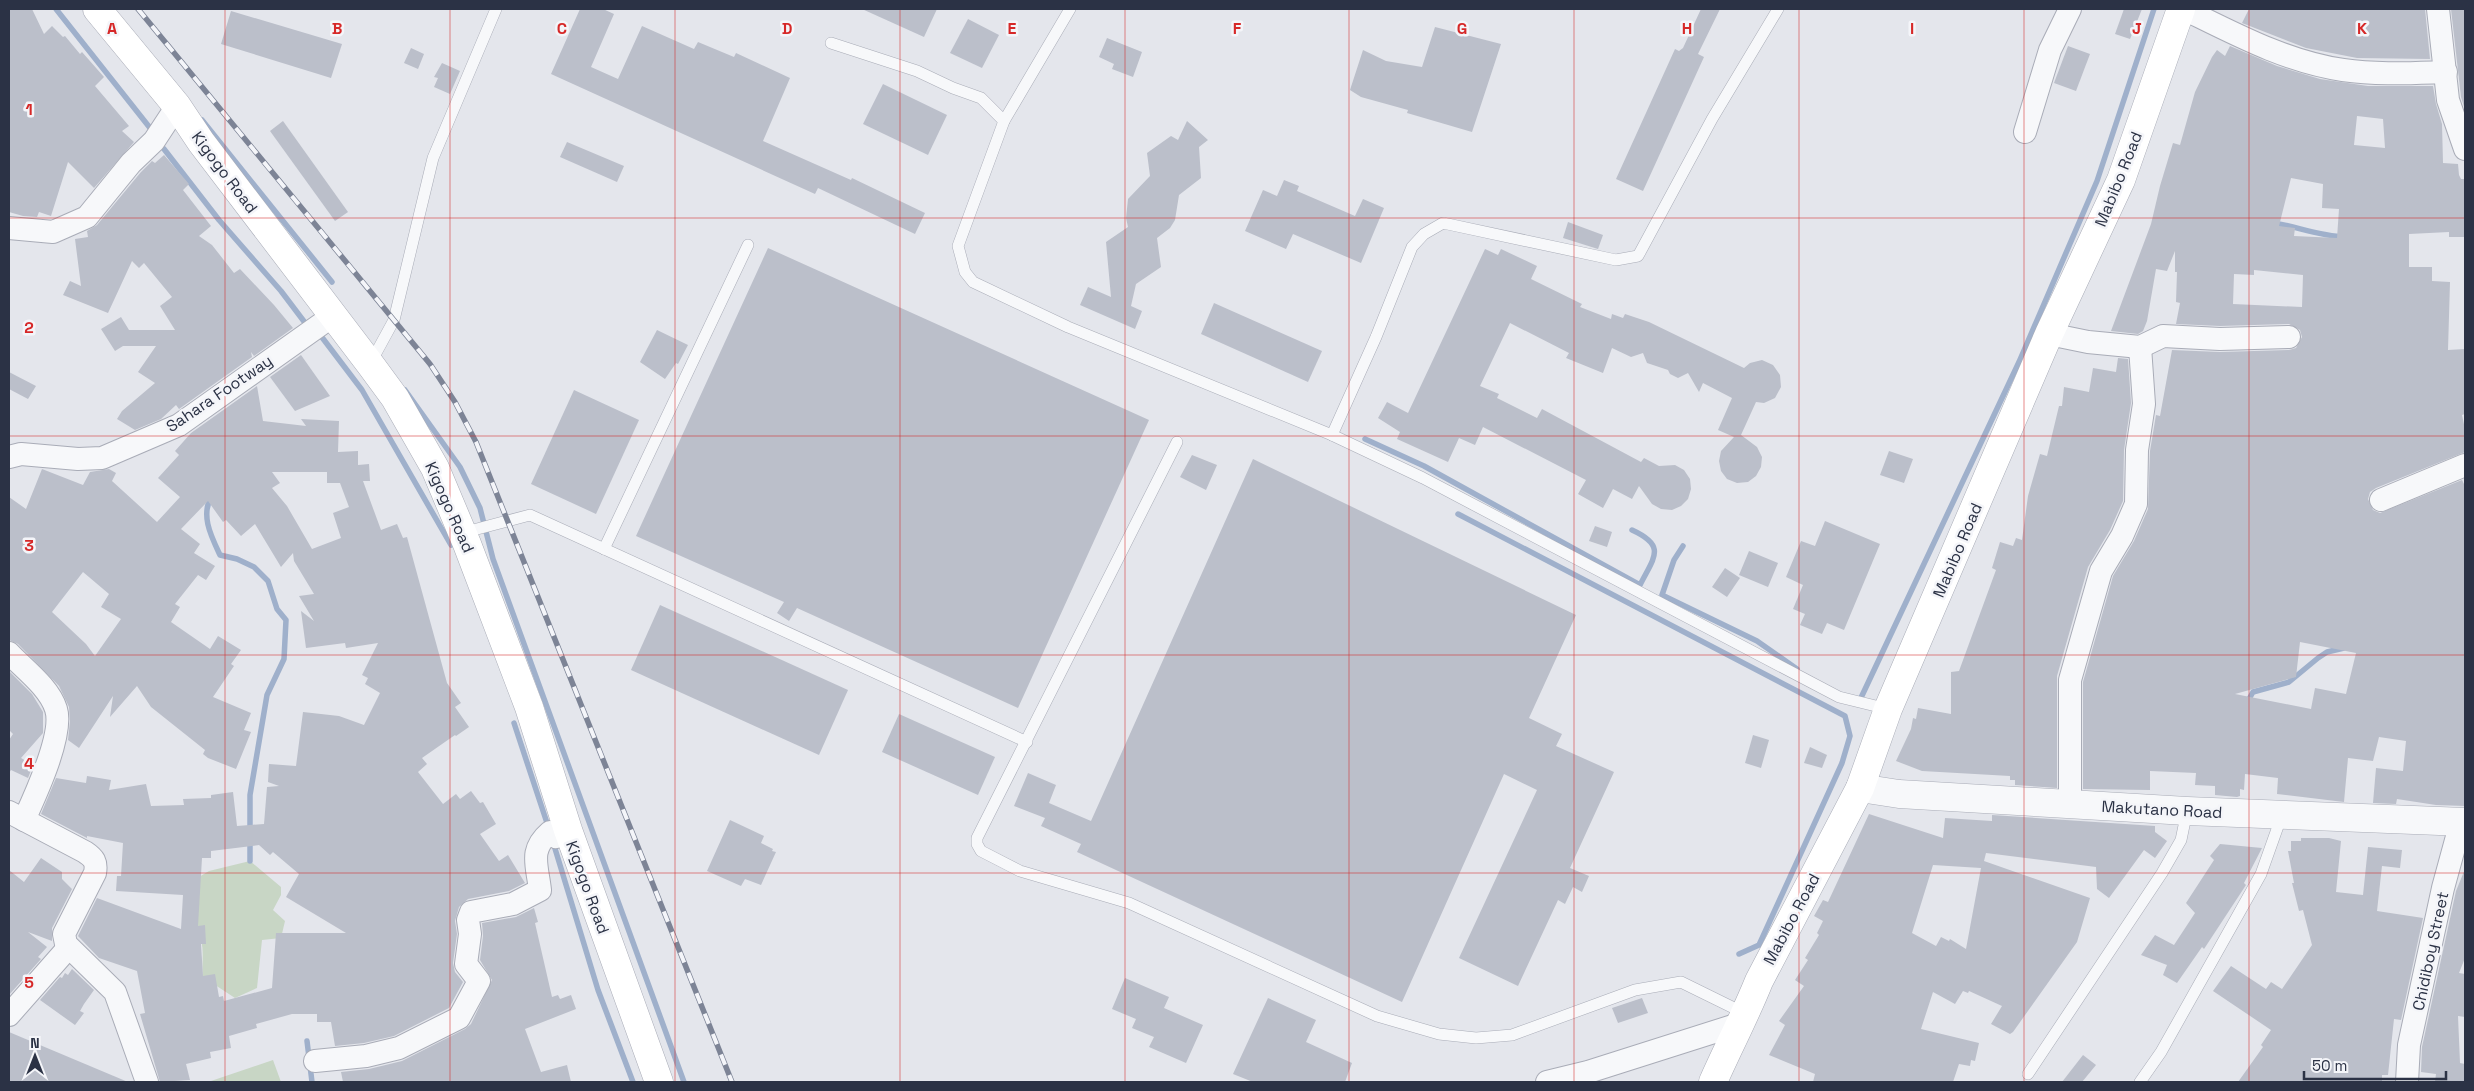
<svg xmlns="http://www.w3.org/2000/svg" width="2474" height="1091" font-family="'Space Grotesk',sans-serif">
<style>
.green{fill:#c8d6c5}
.lines{fill:none;stroke-linecap:round;stroke-linejoin:round}
.stream{stroke:#9fb0cb;stroke-width:5.5}
.building{fill:#bbbfca;fill-rule:evenodd}
.service-casing{stroke:#a9acb7;stroke-width:12}
.minor-casing{stroke:#a9acb7;stroke-width:24}
.tertiary-casing{stroke:#a9acb7;stroke-width:29}
.secondary-casing{stroke:#a9acb7;stroke-width:29}
.service{stroke:#f7f8fa;stroke-width:11}
.minor{stroke:#f7f8fa;stroke-width:22}
.tertiary{stroke:#f7f8fa;stroke-width:28}
.secondary{stroke:#fff;stroke-width:28}
.rail-casing{stroke:#7d8496;stroke-width:5.5}
.rail{stroke:#f4f5f9;stroke-width:4;stroke-dasharray:11;stroke-linecap:butt}
.grid{fill:none;stroke:#d62828;stroke-width:1;stroke-opacity:0.55}
.labels{text-anchor:middle;stroke-width:5;stroke-linejoin:round;paint-order:stroke}
.street-label{font-size:16px;fill:#2b3245;stroke:#f4f5f9}
.grid-label{font-size:16px;text-anchor:middle;font-weight:bold;fill:#d62828;stroke:#f4f5f9;stroke-width:5;stroke-linejoin:round;paint-order:stroke}
</style>
<rect width="100%" height="100%" fill="#e4e6ec"/>
<g class="green">
<path d="M250 861 281 887V895L273 910 285 921 281 938 262 940 257 988 235 998 203 977C201 960 207 940 194 929V880L209 871Z"/>
<polygon points="273,1060 281,1082 208,1082"/>
</g>
<g class="lines">
<g class="stream">
<polyline points="56,9 154,133"/>
<polyline points="202,120 332,282"/>
<polyline points="164,149 219,220 281,291 309,328"/>
<path d="M2274 223C2298 227 2320 236 2345 237"/>
<polyline points="321,336 362,390 451,545"/>
<polyline points="405,390 460,467 480,508 493,559 684,1082"/>
<path d="M1365 439 1424 466 1640 585C1654 557 1667 546 1632 530"/>
<path d="M212 495C200 515 211 536 220 555L237 559 254 567 268 581 277 609 286 620 284 659 267 695 250 795V861"/>
<polyline points="1458,514 1845,716 1850,736 1842,763 1759,945 1739,954"/>
<polyline points="1683,546 1674,560 1662,595 1757,641 1797,669"/>
<polyline points="2249,699 2253,692 2289,682 2318,658 2327,652 2344,648"/>
<polyline points="1859,702 2019,362 2097,181 2154,9"/>
<polyline points="514,723 549,829"/>
<polyline points="553,842 598,990 633,1082"/>
<polyline points="307,1041 312,1082"/>
</g>
</g>
<g class="building">
<polygon points="9,9 32,9 44,34 52,26 63,37 65,36 80,54 82,52 104,77 95,86 129,126 122,131 134,142 94,188 68,162 51,216 39,212 37,217 23,216 9,212"/>
<polygon points="580,9 603,9 614,14 591,67 618,79 642,26 694,49 698,42 734,57 736,53 790,78 763,141 851,180 852,178 925,213 915,234 818,188 815,194 551,74"/>
<polygon points="862,9 937,9 924,37"/>
<polygon points="1701,9 1720,9 1698,54 1704,57 1643,191 1616,179 1675,49 1679,51 1683,48"/>
<polygon points="2124,9 2142,9 2130,39 2115,34"/>
<polygon points="2249,9 2425,9 2430,59 2357,58 2306,48 2242,23"/>
<polygon points="2451,9 2465,9 2465,110 2461,97"/>
<polygon points="231,11 342,44 331,78 221,44"/>
<polygon points="968,19 999,35 982,68 950,53"/>
<polygon points="1435,27 1501,44 1472,132 1407,113 1408,110 1361,97 1350,90 1363,50 1386,61 1422,67"/>
<polygon points="1107,38 1142,52 1133,77 1112,69 1114,64 1099,57"/>
<polygon points="2068,46 2090,54 2076,91 2054,83"/>
<path d="M2230 46 2277 66 2320 79 2368 86H2433L2436 104 2442 124 2443 163 2458 164 2459 175 2461 179H2464L2465 237H2449V232L2409 234V267H2432V281L2450 282 2448 350 2465 349V414L2462 415 2465 429V452L2376 488 2370 492 2368 499 2373 510 2380 513 2462 480 2465 486V806L2436 805 2397 799 2396 804 2373 803 2376 768 2403 771 2406 741 2379 737 2373 761 2348 758 2344 802 2277 794 2278 778 2245 774 2244 790 2240 789V796L2237 797 2215 795V786L2195 785 2196 773 2150 771V790L2083 789V682L2113 576 2134 541 2148 509 2150 451 2156 415 2160 416 2172 350 2220 352 2289 350 2296 348 2302 337 2300 330 2289 324 2220 326 2176 324 2180 303 2176 302 2177 272H2175V251L2167 271 2156 269 2147 321 2143 331 2138 334 2111 331 2151 224 2160 186 2173 143 2180 145 2195 92 2212 57 2217 50 2225 56ZM2357 116 2383 119 2385 148 2354 145ZM2291 178 2323 184 2322 208 2339 209 2337 238 2294 236 2295 228 2279 226ZM2254 270 2303 275 2302 307 2233 304 2234 274 2254 275ZM2300 642 2356 653 2346 694 2315 688 2311 709 2235 694 2296 677Z"/>
<polygon points="411,48 424,54 418,69 404,63"/>
<polygon points="442,63 460,71 450,94 434,87 438,78 434,77"/>
<polygon points="883,84 947,115 928,155 863,124"/>
<polygon points="283,121 348,212 335,221 270,131"/>
<polygon points="1187,121 1208,140 1199,147 1201,178 1179,195 1175,220 1170,228 1157,238 1161,267 1136,284 1131,306 1142,311 1135,329 1080,305 1088,287 1111,297 1106,242 1128,227 1126,218 1128,199 1150,176 1147,153 1171,136 1178,140"/>
<polygon points="567,142 624,166 617,182 560,157"/>
<polygon points="164,155 189,184 183,190 211,226 199,236 212,245 234,273 240,269 274,305 293,328 254,356 251,352 252,357 179,409 176,405 161,419 135,430 117,419 122,411 155,383 138,372 156,346 123,346 115,351 101,329 121,317 129,330 175,330 160,306 172,297 144,263 139,268 132,261 108,313 63,295 70,281 81,286 75,239 88,237 87,231 97,225 141,172 152,161 155,163"/>
<polygon points="1284,180 1299,186 1297,191 1355,216 1363,199 1384,208 1361,263 1293,234 1286,249 1245,231 1263,190 1277,196"/>
<polygon points="1568,222 1603,235 1598,249 1563,238"/>
<polygon points="768,248 1149,420 1018,708 797,608 789,621 777,613 784,602 636,536"/>
<polygon points="1485,249 1498,255 1501,249 1537,266 1531,279 1582,304 1580,307 1611,319 1612,314 1623,318 1625,314 1649,322 1744,368 1750,363 1762,360 1773,365 1780,375 1781,387 1775,398 1764,403 1756,402 1741,435 1757,447 1762,457 1761,467 1756,476 1748,482 1737,483 1727,479 1721,471 1719,461 1721,451 1734,437 1718,430 1732,398 1703,383 1699,392 1688,373 1678,378 1670,374 1668,370 1647,363 1643,353 1631,357 1612,348 1603,373 1566,358 1569,353 1510,323 1480,386 1499,394 1497,398 1537,418 1542,409 1641,462 1644,458 1659,466 1675,465 1684,470 1690,479 1691,489 1688,499 1681,506 1672,510 1661,509 1652,504 1639,486 1632,499 1613,489 1603,508 1578,494 1586,480 1483,427 1475,445 1459,438 1448,462 1397,439 1400,432 1378,418 1387,402 1408,413"/>
<polygon points="1214,303 1322,351 1308,382 1201,334"/>
<polygon points="657,330 688,345 678,364 676,363 665,379 640,362"/>
<polygon points="301,355 330,396 295,411 270,377"/>
<polygon points="2118,358 2128,359 2131,403 2124,450 2123,501 2110,530 2088,567 2057,676 2057,788 2015,785 2015,780 2010,780 2010,776 1922,771 1896,761 1911,729 1913,718 1916,719 1918,708 1951,714 1951,672 1959,671 1996,570 1992,568 2000,542 2013,546 2016,538 2022,540 2028,496 2040,454 2047,456 2059,406 2062,406 2064,387 2089,392 2093,368 2116,372"/>
<polygon points="9,372 36,386 28,399 9,389"/>
<path d="M257 386 263 421 306 426 301 419 339 421 338 452 358 451V465L369 464 370 481H363L381 530 397 524 403 538 407 537 447 683 461 703 455 707 469 727 456 736 455 735 422 758 427 764 418 772 443 804 456 794 460 799 471 791 480 803 483 802 496 824 480 834 499 861 508 855 525 883 509 891 468 899 459 907 455 921 457 934 453 963 455 972 463 982 449 1008 394 1036 364 1043 335 1046 331 1022H317V1014H292L256 1024 257 1028 229 1036 231 1048 210 1052 211 1058 186 1064 190 1080 160 1082 140 1014 145 1013 137 971 99 958 78 936 97 898 181 929 183 895 116 891 117 876H121L123 843 87 836V838L41 814 56 778 86 783 87 776 111 780 109 790 146 784 151 806 184 805 183 799 211 798V795L233 792 237 826 264 824 267 787 279 786 268 782 269 764 296 766 303 712 339 716 364 725 380 693 365 684 368 678 362 675 378 643 346 648 345 643 306 648 301 611 314 621 299 596 314 594 294 561 293 553 281 567 255 524 241 536 226 520 223 522 208 501 181 529 200 544 194 553 215 566 206 580 198 575 175 604 180 607 171 622 210 649 218 636 241 650 231 664 234 666 213 697 251 713 244 730 251 732 236 769 208 758 203 754 205 750 151 707 137 686 110 717 113 696 79 748 68 740 70 721 69 707 59 686 18 644 9 640V497L26 509 42 469 83 485 90 472 109 469 116 473 112 481 157 522 180 497 158 478 179 455 175 451 191 433ZM272 472H327V483H340L349 507 333 513 341 538 312 549 287 506 272 488 280 483ZM83 572 109 594 101 607 121 619 95 656 86 644 52 612ZM259 845 270 855 273 852 299 874 286 897 346 933H276L272 988 224 1001 223 996 219 997 215 974 203 976 201 944H206L205 925 198 926 202 858H211V851Z"/>
<polygon points="574,390 639,420 596,514 531,484"/>
<polygon points="1889,451 1913,459 1904,483 1880,475"/>
<polygon points="1192,455 1217,465 1206,490 1180,477"/>
<polygon points="1253,459 1576,615 1529,718 1562,734 1556,746 1614,772 1570,868 1589,876 1582,892 1573,887 1565,904 1558,900 1518,986 1459,958 1537,790 1504,774 1402,1002 1077,852 1081,844 1041,826 1045,818 1014,806 1028,773 1056,785 1049,803 1091,821"/>
<polygon points="1825,521 1880,544 1844,630 1827,623 1822,634 1800,625 1805,614 1793,609 1803,585 1786,577 1801,541 1815,546"/>
<polygon points="1595,526 1612,532 1607,547 1589,541"/>
<polygon points="1749,551 1778,563 1768,587 1739,575"/>
<polygon points="1725,568 1740,578 1727,597 1712,587"/>
<polygon points="660,605 848,690 819,755 631,670"/>
<polygon points="9,671 32,694 43,712 43,733 21,758 33,765 28,778 11,770 9,773 9,740 13,734 9,730"/>
<polygon points="899,714 995,757 978,795 882,752"/>
<polygon points="1753,735 1769,740 1761,768 1745,763"/>
<polygon points="1810,747 1827,755 1822,768 1804,763"/>
<path d="M1869 814 1943 838 1945 818 1992 821V815L2155 826V832L2167 841 2155 858 2144 850 2109 898 2097 889 2096 867 1986 853 1984 861 2090 898 2077 942 2013 1032 2010 1034 1991 1024 2002 1006 1969 991 1968 993 1963 991 1955 1004 1933 992 1921 1029 1979 1043 1975 1061 1971 1060 1970 1066 1959 1064 1953 1082H1813L1815 1074 1769 1055 1785 1025 1779 1021 1804 986 1795 980 1808 960 1805 958 1819 935 1817 933 1823 921 1814 916 1823 900 1828 902ZM1933 865 1981 868 1966 949 1950 939 1949 941 1941 937 1936 946 1912 933Z"/>
<polygon points="730,820 764,836 761,843 773,849 772,851 776,852 761,885 745,879 741,886 707,871"/>
<polygon points="2301,838 2329,838 2341,841 2336,892 2363,895 2368,847 2402,850 2400,868 2382,866 2377,911 2423,918 2401,1020 2394,1019 2388,1075 2382,1075 2382,1082 2238,1082 2263,1047 2261,1045 2271,1030 2213,991 2231,966 2266,989 2271,982 2282,989 2312,945 2303,910 2299,911 2292,883 2294,883 2288,851 2291,851 2291,841 2301,841"/>
<polygon points="2220,844 2262,848 2244,883 2246,885 2204,949 2202,947 2177,983 2163,975 2167,965 2141,955 2155,935 2174,945 2195,913 2186,903 2214,860 2210,856"/>
<polygon points="41,858 62,872 62,879 72,889 52,928 52,941 28,932 47,947 38,957 41,959 9,995 9,870 24,882"/>
<polygon points="2465,869 2465,958 2459,973 2465,974 2465,1017 2458,1016 2460,1063 2465,1064 2465,1082 2435,1082 2436,1074 2421,1072 2422,1047 2456,891"/>
<polygon points="534,908 538,922 535,923 552,997 558,995 560,999 571,995 576,1009 525,1029 541,1072 567,1065 571,1082 343,1082 341,1072 369,1069 402,1061 465,1029 471,1024 492,980 480,960 483,936 482,923 516,917"/>
<polygon points="72,969 94,990 84,1004 80,1011 84,1013 75,1025 40,1000 60,977 62,978 65,973 68,975"/>
<polygon points="1125,978 1169,997 1164,1008 1203,1025 1186,1063 1149,1047 1154,1037 1132,1028 1136,1019 1112,1009"/>
<polygon points="1268,998 1316,1020 1306,1042 1352,1063 1345,1082 1253,1082 1233,1074"/>
<polygon points="1642,998 1648,1013 1618,1023 1612,1008"/>
<polygon points="9,1032 128,1082 9,1082"/>
<polygon points="2083,1055 2096,1065 2082,1082 2062,1082"/>
</g>
<g class="lines">
<g class="service-casing">
<g id="service">
<polyline points="831,43 917,71 953,88 981,98 1004,121 958,246 965,272 973,282 1068,327 1332,435 1423,478 1839,697 1888,709"/>
<polyline points="1004,121 1070,9"/>
<polyline points="370,364 394,320 433,158 496,9"/>
<polyline points="1332,435 1376,337 1412,247 1424,234 1443,223 1616,260 1638,256 1712,119 1778,9"/>
<polyline points="1177,442 977,838 977,844 981,851 1020,871 1129,903 1377,1016 1439,1034 1476,1038 1512,1035 1635,990 1681,982 1746,1014"/>
<polyline points="462,533 530,515 1027,742"/>
<polyline points="604,549 748,245"/>
<polyline points="2028,1074 2162,873 2181,840 2187,811"/>
<polyline points="2140,1082 2161,1052 2261,874 2282,815"/>
</g>
</g>
<g class="minor-casing">
<g id="minor">
<path d="M2184 9C2235 34 2287 62 2343 70 2377 75 2412 73 2446 72"/>
<polyline points="2438,9 2448,100 2465,149"/>
<polyline points="2025,132 2050,50 2070,9"/>
<polyline points="9,228 53,232 87,217 131,163 154,141 177,106"/>
<polyline points="2049,334 2088,342 2140,347 2163,336 2220,339 2289,337"/>
<polyline points="9,457 21,454 78,459 102,458 179,425 334,315"/>
<polyline points="2381,500 2465,465"/>
<path d="M9 653C24 669 49 687 56 709 64 734 35 796 24 820"/>
<polyline points="2070,804 2070,680 2101,571 2122,536 2136,504 2137,450 2144,404 2140,347"/>
<path d="M9 812 85 852C94 858 97 862 95 873L64 934 66 944 115 992 147 1082"/>
<polyline points="9,1015 68,948"/>
<path d="M315 1061 366 1056 399 1048 459 1018 479 981 466 964 470 934 468 920 471 912 513 904 540 890C537 864 529 850 550 832L556 837 568 830"/>
<polyline points="1547,1082 1588,1072 1739,1024"/>
<polyline points="2407,1082 2409,1045 2443,888 2461,822"/>
</g>
</g>
<g class="tertiary-casing">
<polyline id="tertiary" points="1860,788 1899,794 2187,811 2465,822"/>
</g>
<g class="secondary-casing">
<g id="secondary">
<polyline points="97,9 177,106 201,142 370,364 395,398 435,468 467,544 529,707 568,830 659,1082"/>
<path d="M1713 1082C1728 1048 1745 1016 1759 981L1860 788 1888 709 2049 334 2121 180 2181 9"/>
</g>
</g>
<use href="#service" class="service"/>
<use href="#minor" class="minor"/>
<use href="#tertiary" class="tertiary"/>
<use href="#secondary" class="secondary"/>
<g class="rail-casing">
<polyline id="rail" points="138,9 430,364 455,402 476,442 732,1082"/>
</g>
<use href="#rail" class="rail"/>
</g>
<path class="grid" d="M225 9V1082M450 9V1082M675 9V1082M900 9V1082M1125 9V1082M1349 9V1082M1574 9V1082M1799 9V1082M2024 9V1082M2249 9V1082M9 218H2465M9 436H2465M9 655H2465M9 873H2465"/>
<g class="labels">
<g class="street-label">
<text transform="translate(225 172) rotate(53)" y="6">Kigogo Road</text>
<text transform="translate(2118 179) rotate(-68)" y="6">Mabibo Road</text>
<text transform="translate(219 393) rotate(-34)" y="6">Sahara Footway</text>
<text transform="translate(450 507) rotate(66)" y="6">Kigogo Road</text>
<text transform="translate(1957 550) rotate(-67)" y="6">Mabibo Road</text>
<text transform="translate(2162 809) rotate(3)" y="6">Makutano Road</text>
<text transform="translate(588 887) rotate(70)" y="6">Kigogo Road</text>
<text transform="translate(1791 919) rotate(-62)" y="6">Mabibo Road</text>
<text transform="translate(2430 951) rotate(-78)" y="6">Chidiboy Street</text>
</g>
</g>
<g class="grid-label">
<text x="112" y="34">A</text>
<text x="337" y="34">B</text>
<text x="562" y="34">C</text>
<text x="787" y="34">D</text>
<text x="1012" y="34">E</text>
<text x="1237" y="34">F</text>
<text x="1462" y="34">G</text>
<text x="1687" y="34">H</text>
<text x="1912" y="34">I</text>
<text x="2137" y="34">J</text>
<text x="2362" y="34">K</text>
<text x="29" y="115">1</text>
<text x="29" y="333">2</text>
<text x="29" y="551">3</text>
<text x="29" y="769">4</text>
<text x="29" y="988">5</text>
</g>
<rect width="2474" height="1091" fill="none" stroke="#2b3245" stroke-width="20"/>
<g transform="translate(35 1056)" stroke="#f4f5f9" stroke-width="4" paint-order="stroke">
<path d="M0-4L9 19L0 12L-9 19Z" fill="#2b3245"/>
<text y="-8" font-size="14" font-weight="bold" text-anchor="middle" fill="#2b3245">N</text>
</g>
<path d="M2304 1071v8h142v-8" fill="none" stroke="#2b3245" stroke-width="2.5"/>
<text x="2312" y="1071" font-size="15" fill="#2b3245" stroke="#f4f5f9" stroke-width="4" paint-order="stroke">50 m</text>
</svg>
